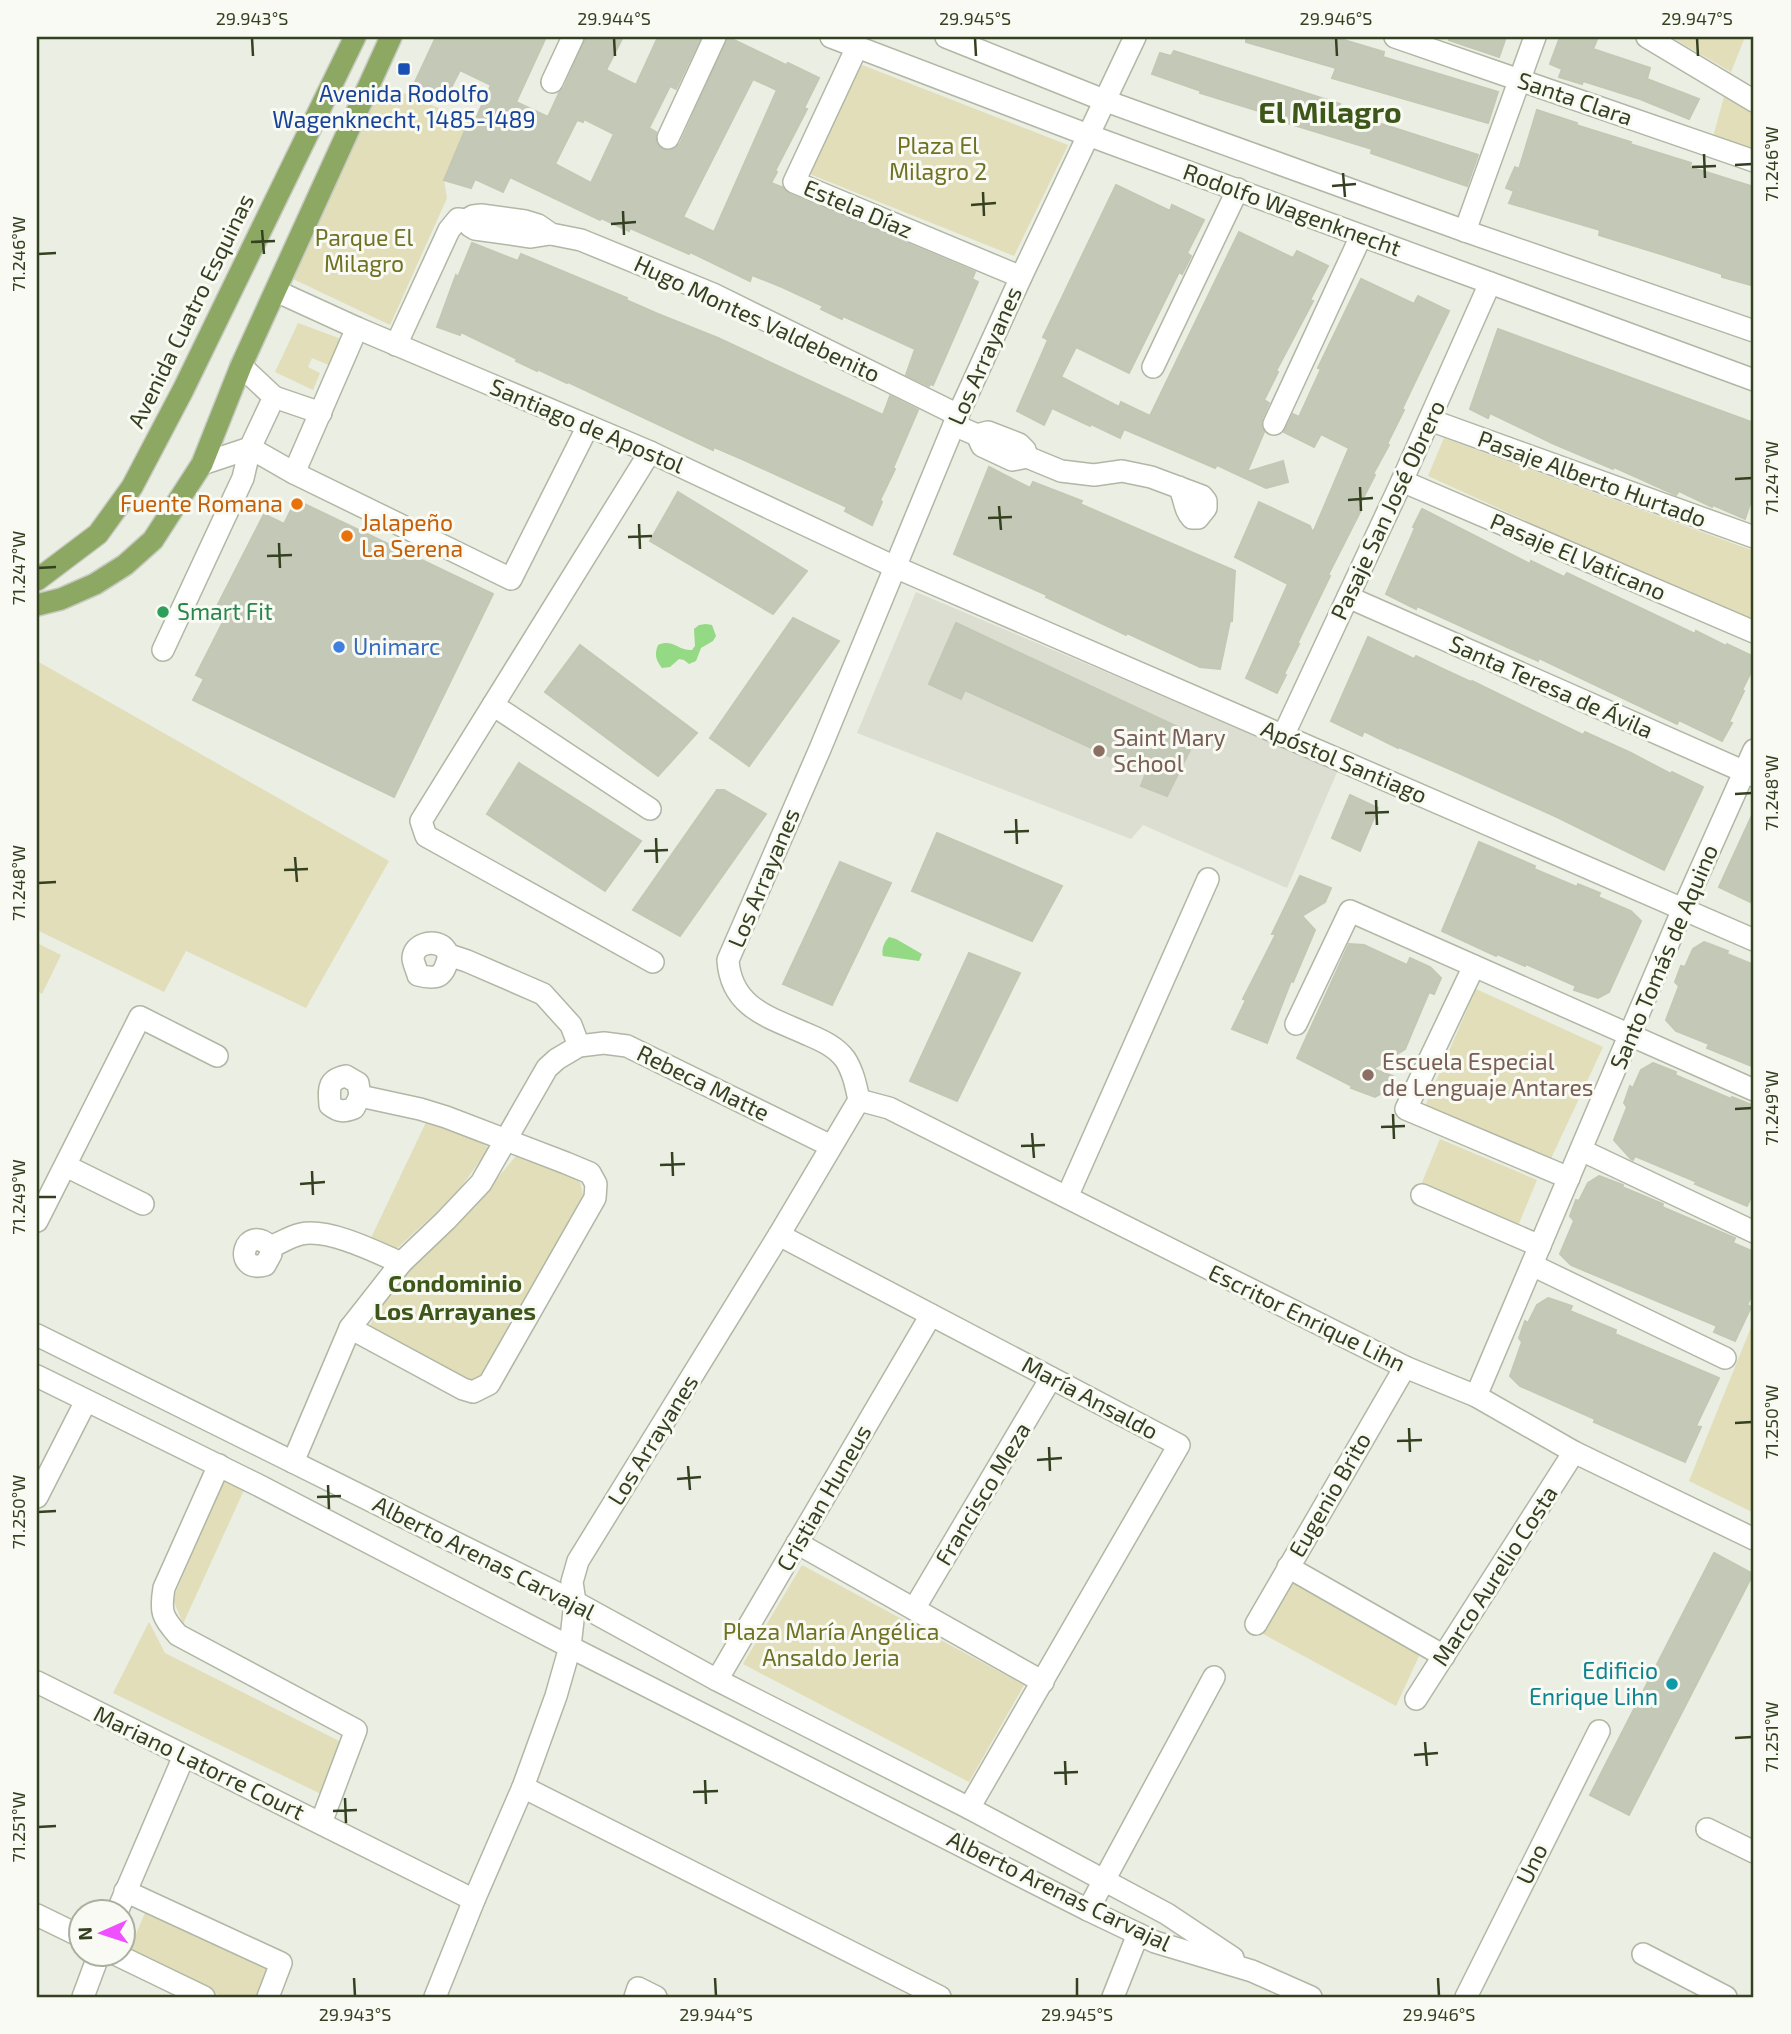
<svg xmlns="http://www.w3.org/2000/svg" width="1791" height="2034" font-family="'Exo 2',sans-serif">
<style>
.built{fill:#dbded0}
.green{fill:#e1deb9}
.water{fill:#94d984}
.building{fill:#c4c9b7;stroke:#c3c8b4;stroke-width:2;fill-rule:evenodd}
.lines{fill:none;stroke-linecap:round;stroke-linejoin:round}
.minor-casing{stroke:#b0b7a4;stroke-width:24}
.major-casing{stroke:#c6cac1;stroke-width:24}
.minor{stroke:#fff;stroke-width:21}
.major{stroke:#8ca862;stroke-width:21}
.ticks{fill:none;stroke:#344120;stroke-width:2.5}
.transit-dot{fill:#1a4fb4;stroke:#f9faf3;stroke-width:2.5}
.food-dot{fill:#e8710a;stroke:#f9faf3;stroke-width:2.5}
.leisure-dot{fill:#2e9e5b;stroke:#f9faf3;stroke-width:2.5}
.shop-dot{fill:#3f7fe0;stroke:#f9faf3;stroke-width:2.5}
.education-dot{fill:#8d6e63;stroke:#f9faf3;stroke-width:2.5}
.culture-dot{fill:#0f9aa8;stroke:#f9faf3;stroke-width:2.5}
.labels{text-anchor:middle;stroke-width:6;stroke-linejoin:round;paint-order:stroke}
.transit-label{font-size:23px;fill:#164399;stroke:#f9faf3}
.street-label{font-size:23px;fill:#344120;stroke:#f9faf3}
.park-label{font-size:23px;fill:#6f7223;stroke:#f9faf3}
.food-label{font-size:23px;fill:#c56008;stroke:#f9faf3;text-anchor:end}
.leisure-label{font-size:23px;fill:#27864d;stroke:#f9faf3;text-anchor:start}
.shop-label{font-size:23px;fill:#366cbe;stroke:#f9faf3;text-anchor:start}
.education-label{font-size:23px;fill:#785e54;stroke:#f9faf3;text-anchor:start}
.culture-label{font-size:23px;fill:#0d838f;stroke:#f9faf3;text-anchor:end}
.neighbourhood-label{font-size:24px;font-weight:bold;fill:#3d5619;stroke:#f9faf3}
.district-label{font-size:30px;font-weight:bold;fill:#3d5619;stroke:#f9faf3}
.neatline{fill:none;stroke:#344120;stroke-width:2.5}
.ticks-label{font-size:18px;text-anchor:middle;fill:#344120}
</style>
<rect width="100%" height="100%" fill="#ebeee2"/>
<polygon class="built" points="916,592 1338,770 1287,888 1143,825 1131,839 857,733"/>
<g class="green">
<polygon points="1671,37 1745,37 1731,72"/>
<polygon points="857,63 1068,145 1014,256 812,175 807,167"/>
<polygon points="382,84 469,121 444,180 447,198 390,325 291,278"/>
<polygon points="1725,93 1754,111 1754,153 1713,137"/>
<polygon points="298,323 344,340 331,366 312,358 308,367 320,373 313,390 275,372"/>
<polygon points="1444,438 1754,551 1754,625 1428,476"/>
<polygon points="37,661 389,861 306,1008 186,951 164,992 37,930"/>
<polygon points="37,943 61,955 42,994 37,991"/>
<polygon points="1476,989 1603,1047 1548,1165 1425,1106"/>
<polygon points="428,1118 459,1129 489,1148 456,1194 393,1252 370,1240"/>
<polygon points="1440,1139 1537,1180 1515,1233 1418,1192"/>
<path d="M520 1151 580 1182 583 1195 486 1376 477 1382H467L368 1330C391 1279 437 1246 474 1206 490 1188 505 1169 520 1151Z"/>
<polygon points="1752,1325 1754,1326 1754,1513 1689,1481"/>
<polygon points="224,1480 244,1490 183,1624 173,1599"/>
<polygon points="802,1565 1024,1685 969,1782 743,1664"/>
<polygon points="1293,1580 1420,1654 1396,1706 1263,1634"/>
<polygon points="149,1622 165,1653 343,1743 325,1796 113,1693"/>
<polygon points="147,1908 269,1967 255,1997 223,1997 129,1951"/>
</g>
<g class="water">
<path d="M706 624 712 625 716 636 713 641 701 648 696 661 689 664 684 660 679 659 670 667 662 668C656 660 654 655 658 645 672 638 679 651 692 650L695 646 694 629 699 625Z"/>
<path d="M889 937 896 939 922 954 919 961 883 956C881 950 884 942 889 937Z"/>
</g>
<g class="building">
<path d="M436 37H546L516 102 548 117 559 93 564 88 586 37H623L606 70 636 85 658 37H701L676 89 670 86 649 128 656 132 655 140 658 146 668 151 675 149 680 144 728 37 786 65 788 63 819 78 804 108 807 109 775 171 777 172 771 183 782 187 789 194 975 272 972 279 978 282 933 385 930 384 929 386 906 375 915 349 843 316 842 319 821 309 823 306 782 287 752 275 750 281 690 252 689 254 630 228 629 231 601 218 600 220 510 177 503 192 475 179 471 188 444 180 469 121 474 123 491 85 460 70 446 98 415 82ZM753 79 777 90 714 232 683 217ZM584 119 614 134 591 183 555 164 577 120 583 122Z"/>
<polygon points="1246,37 1334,37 1384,52 1383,57 1498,92 1488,123 1332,78 1336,68 1246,42"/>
<polygon points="1450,37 1506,37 1499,57 1449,40"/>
<polygon points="1560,37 1598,37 1593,49 1650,68 1647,79 1699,99 1689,119 1640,99 1583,81 1582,84 1559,77 1562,69 1550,64"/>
<polygon points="1174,51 1340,104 1338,110 1478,155 1467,186 1371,153 1372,149 1261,115 1262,112 1200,93 1201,91 1152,74 1160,53 1171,56"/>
<polygon points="1537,110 1577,123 1576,125 1631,142 1630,144 1691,163 1690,167 1754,187 1754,286 1722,277 1722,274 1664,255 1599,235 1600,230 1509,203 1514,191 1506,188 1515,167 1519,169"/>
<polygon points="1116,185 1170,211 1172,205 1204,220 1187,253 1191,256 1182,274 1179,272 1129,373 1076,347 1061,377 1119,407 1121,402 1150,416 1239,232 1293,258 1297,251 1328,266 1310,300 1313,301 1276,371 1278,372 1264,400 1269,403 1262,419 1261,426 1264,432 1247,472 1283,461 1288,482 1266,488 1217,465 1215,468 1124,429 1120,438 1091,424 1090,426 1052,408 1044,425 1017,411 1048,340 1043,337"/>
<polygon points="472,243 518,261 521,254 550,266 627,298 626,300 658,314 718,338 883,415 890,396 918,410 893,468 895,469 880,500 882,502 872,525 845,511 847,507 742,459 714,447 713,450 568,382 567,383 537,369 537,371 516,361 517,359 461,332 460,335 437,327 456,275 458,277"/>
<polygon points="1361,279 1414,304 1418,296 1449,311 1402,409 1404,410 1387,444 1389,445 1373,474 1375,475 1358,508 1361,510 1328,575 1330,576 1297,644 1299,644 1284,674 1286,675 1277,693 1246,678 1288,584 1235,557 1259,502 1310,526 1312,532 1315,528 1349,448 1321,434 1314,447 1284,432 1293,414 1299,417 1321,369 1318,368"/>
<polygon points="1498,329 1754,423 1754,492 1745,519 1713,505 1712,507 1679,491 1676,495 1614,467 1613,469 1552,443 1490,413 1488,418 1470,409"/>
<polygon points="989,467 1030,488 1033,482 1082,501 1080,504 1235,571 1232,621 1230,621 1220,669 1200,667 1127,633 1126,635 1046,597 1047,595 954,554"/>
<polygon points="678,492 807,571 773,614 650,541"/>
<polygon points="296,500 493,594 394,797 193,700 204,679 196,675 225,618 214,612 264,514 284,524"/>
<polygon points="1422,509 1530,564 1531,561 1564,577 1567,573 1695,634 1696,631 1726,646 1727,644 1754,657 1754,666 1742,690 1744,691 1729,722 1732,723 1722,741 1679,720 1677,724 1539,658 1538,661 1417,606 1416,609 1386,594 1415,528 1413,527"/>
<polygon points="793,618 839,641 749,766 710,738"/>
<polygon points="956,623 1197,736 1167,796 1141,786 1146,773 965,690 961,699 929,684"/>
<polygon points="1368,637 1414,659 1416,656 1445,670 1471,682 1472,681 1583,735 1585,732 1631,753 1671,774 1672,772 1703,787 1664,870 1557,817 1461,774 1399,747 1398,748 1364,731 1362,736 1331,721"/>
<polygon points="580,645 697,733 658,776 545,692"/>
<polygon points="519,763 641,841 605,891 487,814"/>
<polygon points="717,790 724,790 766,814 680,936 633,910"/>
<polygon points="1350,795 1378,808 1360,851 1332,838"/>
<polygon points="1754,811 1754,892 1750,902 1719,887"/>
<polygon points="937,833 1062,886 1032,941 912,891"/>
<polygon points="1479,842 1535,866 1534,869 1577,887 1578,884 1600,893 1598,897 1631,911 1641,921 1609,992 1598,998 1574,990 1576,986 1526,964 1525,966 1497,954 1496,956 1442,931"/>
<polygon points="840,862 891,883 832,1005 783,984"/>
<polygon points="1300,876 1331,888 1325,902 1302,916 1315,930 1293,982 1291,981 1267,1043 1232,1029 1246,1000 1243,999 1276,934 1272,934"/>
<polygon points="1704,942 1728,951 1727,954 1754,965 1754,1067 1707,1048 1709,1044 1676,1031 1666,1020 1679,986 1675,982 1681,966 1685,967 1693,949"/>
<polygon points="1349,944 1364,945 1407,965 1410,958 1430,967 1441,978 1434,994 1429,992 1405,1049 1373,1069 1393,1076 1387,1090 1375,1097 1351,1088 1352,1086 1297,1058"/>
<polygon points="969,953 1020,973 957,1101 910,1081"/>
<polygon points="1653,1063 1676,1072 1675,1075 1731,1099 1732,1097 1754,1106 1754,1191 1747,1206 1695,1184 1697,1182 1635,1156 1633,1160 1631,1159 1614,1140 1627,1107 1624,1103 1630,1086 1633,1088 1641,1070"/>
<polygon points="1599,1176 1623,1185 1622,1187 1663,1204 1662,1207 1735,1238 1733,1243 1754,1252 1754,1290 1747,1305 1751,1307 1735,1341 1714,1332 1717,1326 1571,1265 1560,1254 1574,1221 1570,1216 1576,1200 1579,1201 1588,1183"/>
<polygon points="1548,1298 1572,1306 1570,1311 1616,1330 1615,1334 1719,1378 1696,1426 1701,1427 1685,1462 1594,1422 1595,1419 1520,1386 1510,1376 1522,1342 1519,1338 1525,1321 1528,1323 1537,1305"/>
<polygon points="1714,1553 1753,1574 1629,1815 1590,1795"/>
</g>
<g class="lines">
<g class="minor-casing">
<g id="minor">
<polyline points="831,37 1088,135 1754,380"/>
<polyline points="946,37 1106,101 1465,231 1754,331"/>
<polyline points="1395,37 1754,161"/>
<polyline points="1647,37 1754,101"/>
<polyline points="857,47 794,182 1021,277"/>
<polyline points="552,82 573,37"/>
<polyline points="668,138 715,37"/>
<polyline points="466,220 470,226 475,229 531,237 550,234"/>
<polyline points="1465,231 1535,37"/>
<polyline points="276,291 357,328 650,452 895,567 1754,940"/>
<polyline points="357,328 294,473 511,579 588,426"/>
<polyline points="396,345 449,230 458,219 466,220 473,216 481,215 525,221 538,225 551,234 581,240 713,294 958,415"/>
<polyline points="1153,367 1238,189"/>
<polyline points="274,397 321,413"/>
<polyline points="1430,420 1754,537"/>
<polyline points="1274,424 1361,236"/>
<path d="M954 425 977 435 982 446 1012 460 1027 457 1061 471 1094 475 1122 471 1151 477 1202 496 1206 501V508L1198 518H1192C1184 510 1185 498 1179 487"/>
<polyline points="977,435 988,432 1019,444 1025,450 1027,457"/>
<polyline points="650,452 421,821 426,836 653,962"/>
<polyline points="202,464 250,448 274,397 241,366"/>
<polyline points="1402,481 1754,632"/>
<polyline points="1348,597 1754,776"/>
<polyline points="163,650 243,478 250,448 294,473"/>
<polyline points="493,705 650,809"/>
<polyline points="1283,736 1402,481 1490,283"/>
<path d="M449 955C447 952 445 948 442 946 431 940 414 944 413 958 413 963 417 970 418 975 440 981 444 975 449 955L467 961 543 994 571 1025 579 1046"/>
<polyline points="1474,966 1406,1109 1569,1178"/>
<polyline points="1296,1024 1350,911 1754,1090"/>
<polyline points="859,1100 889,1108 1405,1367 1476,1396 1574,1452 1754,1539"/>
<polyline points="1581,1150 1754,1232"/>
<polyline points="66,1166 143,1204"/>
<polyline points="1422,1195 1540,1246"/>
<polyline points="1067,1197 1208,879"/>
<polyline points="37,1221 140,1017 217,1056"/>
<polyline points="779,1235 1179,1445 969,1808"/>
<path d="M271 1247V1254L265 1265C231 1274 244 1221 271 1247 280 1243 291 1236 301 1234 329 1228 376 1252 401 1263"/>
<polyline points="1532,1265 1725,1358"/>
<path d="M350 1328 463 1389 473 1392 489 1384 595 1198 596 1184 590 1173 566 1163 446 1117 420 1109 360 1096 358 1083 346 1076C327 1080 329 1089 330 1105 339 1112 344 1112 354 1108L360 1096"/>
<polyline points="37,1335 575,1602 717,1680 969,1808 1167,1914 1233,1958"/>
<polyline points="37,1376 258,1485 570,1647 1088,1910 1155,1942 1252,1971 1311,1997"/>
<polyline points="1476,1396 1683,909 1754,750"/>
<polyline points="293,1462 350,1328 401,1263 446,1220 481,1183 547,1068 557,1059 579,1046 604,1043 627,1046 831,1146"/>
<path d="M219 1465 164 1588C160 1612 162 1617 178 1635L356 1730 321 1823"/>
<polyline points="37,1497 86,1401"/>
<polyline points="797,1543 1043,1682"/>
<polyline points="1288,1567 1444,1656"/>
<polyline points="914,1609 1051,1378"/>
<polyline points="1256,1624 1405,1367"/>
<polyline points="717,1680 931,1315"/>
<polyline points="37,1682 474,1900"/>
<polyline points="1416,1699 1574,1452"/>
<polyline points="523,1787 940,1997"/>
<polyline points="1707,1829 1754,1852"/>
<polyline points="125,1891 281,1963 268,1997"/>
<polyline points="1088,1910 1214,1677"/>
<polyline points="117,1912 184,1756"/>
<polyline points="37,1915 80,1936"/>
<polyline points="115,1954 204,1997"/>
<polyline points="1643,1954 1726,1997"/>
<polyline points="83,1997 99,1954"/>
<path d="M435 1997 474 1900 523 1787 556 1696 570 1647 575 1602 572 1582 578 1561 779 1235 859 1100C856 1086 853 1071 845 1059 836 1047 823 1041 809 1035 772 1018 731 1009 728 960L820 749 958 415 1021 277 1135 37"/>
<polyline points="635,1997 638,1988 656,1997"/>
<polyline points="1113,1997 1138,1934"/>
<polyline points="1466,1997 1599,1731"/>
</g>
</g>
<g class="major-casing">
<g id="major">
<polyline points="37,580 98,534 132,487 183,390 355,37"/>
<polyline points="37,605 61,599 95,584 125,565 153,540 202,464 241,366 391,37"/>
</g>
</g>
<use href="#minor" class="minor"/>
<use href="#major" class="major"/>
</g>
<path class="ticks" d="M252 38 253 56M614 38 615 56M975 38 976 56M1336 38 1337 56M1697 38 1698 56M1704 154 1705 178M1735 165 1752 164M1692 167 1716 166M1343 173 1345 197M1332 186 1356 184M983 192 984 216M971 205 996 203M623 211 624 235M611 224 636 222M262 230 264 254M251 242 275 241M38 254 56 253M1735 479 1752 478M1360 487 1361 511M1348 500 1373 498M999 506 1001 530M988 518 1012 517M639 524 640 549M628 537 652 536M279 543 280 568M267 556 292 555M38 568 56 567M1735 794 1752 793M1376 800 1377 825M1365 813 1389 812M1016 819 1017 844M1004 832 1029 831M656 838 657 863M644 851 668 850M295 857 297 882M284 870 308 869M38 883 56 882M1735 1109 1752 1108M1393 1114 1394 1139M1381 1127 1405 1126M1032 1133 1034 1158M1021 1146 1045 1145M672 1152 673 1176M660 1165 685 1164M312 1171 313 1195M300 1184 325 1182M38 1197H56M1735 1423 1752 1422M1409 1428 1410 1452M1397 1441 1422 1440M1049 1447 1050 1471M1037 1460 1062 1458M688 1466 690 1490M677 1479 701 1477M328 1485 329 1509M317 1497 341 1496M38 1512 56 1511M1735 1738 1752 1737M1425 1742 1427 1766M1414 1755 1438 1753M1065 1761 1066 1785M1054 1773 1078 1772M705 1780 706 1804M693 1792 718 1791M345 1798 346 1823M333 1811 357 1810M38 1827 56 1826M354 1978 355 1996M715 1978 716 1996M1077 1978V1996M1438 1978 1439 1996"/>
<rect class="transit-dot" x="397" y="62" width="14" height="14" rx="3.5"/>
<g class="food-dot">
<circle cx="297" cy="504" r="7"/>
<circle cx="347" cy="536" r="7"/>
</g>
<circle class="leisure-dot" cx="163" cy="612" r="7"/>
<circle class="shop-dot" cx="339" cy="647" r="7"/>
<g class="education-dot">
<circle cx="1099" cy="751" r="7"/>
<circle cx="1368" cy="1075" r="7"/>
</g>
<circle class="culture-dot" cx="1672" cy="1684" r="7"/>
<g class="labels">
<g class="transit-label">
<text x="404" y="102">Avenida Rodolfo<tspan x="404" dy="26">Wagenknecht, 1485-1489</tspan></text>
</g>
<g class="street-label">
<text transform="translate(1575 99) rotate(19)" y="8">Santa Clara</text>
<text transform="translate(858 209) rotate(23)" y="8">Estela Díaz</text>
<text transform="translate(1292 210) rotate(20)" y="8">Rodolfo Wagenknecht</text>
<text transform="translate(191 311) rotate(-64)" y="8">Avenida Cuatro Esquinas</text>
<text transform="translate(757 319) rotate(25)" y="8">Hugo Montes Valdebenito</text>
<text transform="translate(985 356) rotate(-66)" y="8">Los Arrayanes</text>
<text transform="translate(587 426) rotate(23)" y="8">Santiago de Apostol</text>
<text transform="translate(1592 479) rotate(20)" y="8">Pasaje Alberto Hurtado</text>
<text transform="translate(1388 510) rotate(-65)" y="8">Pasaje San José Obrero</text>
<text transform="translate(1578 557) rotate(23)" y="8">Pasaje El Vaticano</text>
<text transform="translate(1551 687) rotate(24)" y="8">Santa Teresa de Ávila</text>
<text transform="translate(1344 762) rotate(23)" y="8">Apóstol Santiago</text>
<text transform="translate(764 878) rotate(-67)" y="8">Los Arrayanes</text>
<text transform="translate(1664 957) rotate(-67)" y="8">Santo Tomás de Aquino</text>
<text transform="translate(703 1083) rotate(26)" y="8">Rebeca Matte</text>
<text transform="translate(1307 1318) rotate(26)" y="8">Escritor Enrique Lihn</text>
<text transform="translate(1090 1398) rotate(28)" y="8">María Ansaldo</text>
<text transform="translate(653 1440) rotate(-58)" y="8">Los Arrayanes</text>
<text transform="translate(983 1494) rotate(-59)" y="8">Francisco Meza</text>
<text transform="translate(1330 1495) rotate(-60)" y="8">Eugenio Brito</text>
<text transform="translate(824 1498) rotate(-60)" y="8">Cristian Huneus</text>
<text transform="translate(484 1558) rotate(27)" y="8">Alberto Arenas Carvajal</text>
<text transform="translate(1495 1576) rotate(-57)" y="8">Marco Aurelio Costa</text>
<text transform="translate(199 1763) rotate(26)" y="8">Mariano Latorre Court</text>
<text transform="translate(1532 1864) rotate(-64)" y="8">Uno</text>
<text transform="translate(1059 1891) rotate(26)" y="8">Alberto Arenas Carvajal</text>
</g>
<g class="park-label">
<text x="938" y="154">Plaza El<tspan x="938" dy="26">Milagro 2</tspan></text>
<text x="364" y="246">Parque El<tspan x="364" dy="26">Milagro</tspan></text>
<text x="831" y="1640">Plaza María Angélica<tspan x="831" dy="26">Ansaldo Jeria</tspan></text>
</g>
<g class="food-label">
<text x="283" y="512">Fuente Romana</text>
<text x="361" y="531" text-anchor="start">Jalapeño<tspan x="361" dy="26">La Serena</tspan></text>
</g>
<g class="leisure-label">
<text x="177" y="620">Smart Fit</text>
</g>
<g class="shop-label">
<text x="353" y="655">Unimarc</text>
</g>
<g class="education-label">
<text x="1113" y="746">Saint Mary<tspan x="1113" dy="26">School</tspan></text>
<text x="1382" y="1070">Escuela Especial<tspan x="1382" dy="26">de Lenguaje Antares</tspan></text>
</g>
<g class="culture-label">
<text x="1658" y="1679">Edificio<tspan x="1658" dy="26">Enrique Lihn</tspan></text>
</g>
<g class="neighbourhood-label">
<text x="455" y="1292">Condominio<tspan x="455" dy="28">Los Arrayanes</tspan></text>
</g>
<g class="district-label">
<text x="1330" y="123">El Milagro</text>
</g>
</g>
<rect width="1791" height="2034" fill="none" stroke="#f9faf3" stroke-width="77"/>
<g transform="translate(102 1933) rotate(267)"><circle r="33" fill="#f9faf3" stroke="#aab09f" stroke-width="2"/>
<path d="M0-5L12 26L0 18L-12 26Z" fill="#ee4fff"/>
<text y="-10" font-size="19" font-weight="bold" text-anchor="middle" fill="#344120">N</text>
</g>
<rect x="38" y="38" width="1714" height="1958" class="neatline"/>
<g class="ticks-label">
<text x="252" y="25">29.943°S</text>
<text x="614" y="25">29.944°S</text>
<text x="975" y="25">29.945°S</text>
<text x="1336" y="25">29.946°S</text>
<text x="1697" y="25">29.947°S</text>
<text transform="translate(1772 164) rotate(-90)" y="6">71.246°W</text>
<text transform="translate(19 254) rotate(-90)" y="6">71.246°W</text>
<text transform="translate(1772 478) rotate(-90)" y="6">71.247°W</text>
<text transform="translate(19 568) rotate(-90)" y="6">71.247°W</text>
<text transform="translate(1772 793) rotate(-90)" y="6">71.248°W</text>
<text transform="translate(19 883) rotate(-90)" y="6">71.248°W</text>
<text transform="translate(1772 1108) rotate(-90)" y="6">71.249°W</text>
<text transform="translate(19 1197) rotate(-90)" y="6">71.249°W</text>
<text transform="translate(1772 1422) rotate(-90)" y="6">71.250°W</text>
<text transform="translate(19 1512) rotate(-90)" y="6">71.250°W</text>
<text transform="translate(1772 1737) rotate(-90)" y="6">71.251°W</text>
<text transform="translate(19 1827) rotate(-90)" y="6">71.251°W</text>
<text x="355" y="2021">29.943°S</text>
<text x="716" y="2021">29.944°S</text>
<text x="1077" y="2021">29.945°S</text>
<text x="1439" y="2021">29.946°S</text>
</g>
</svg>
